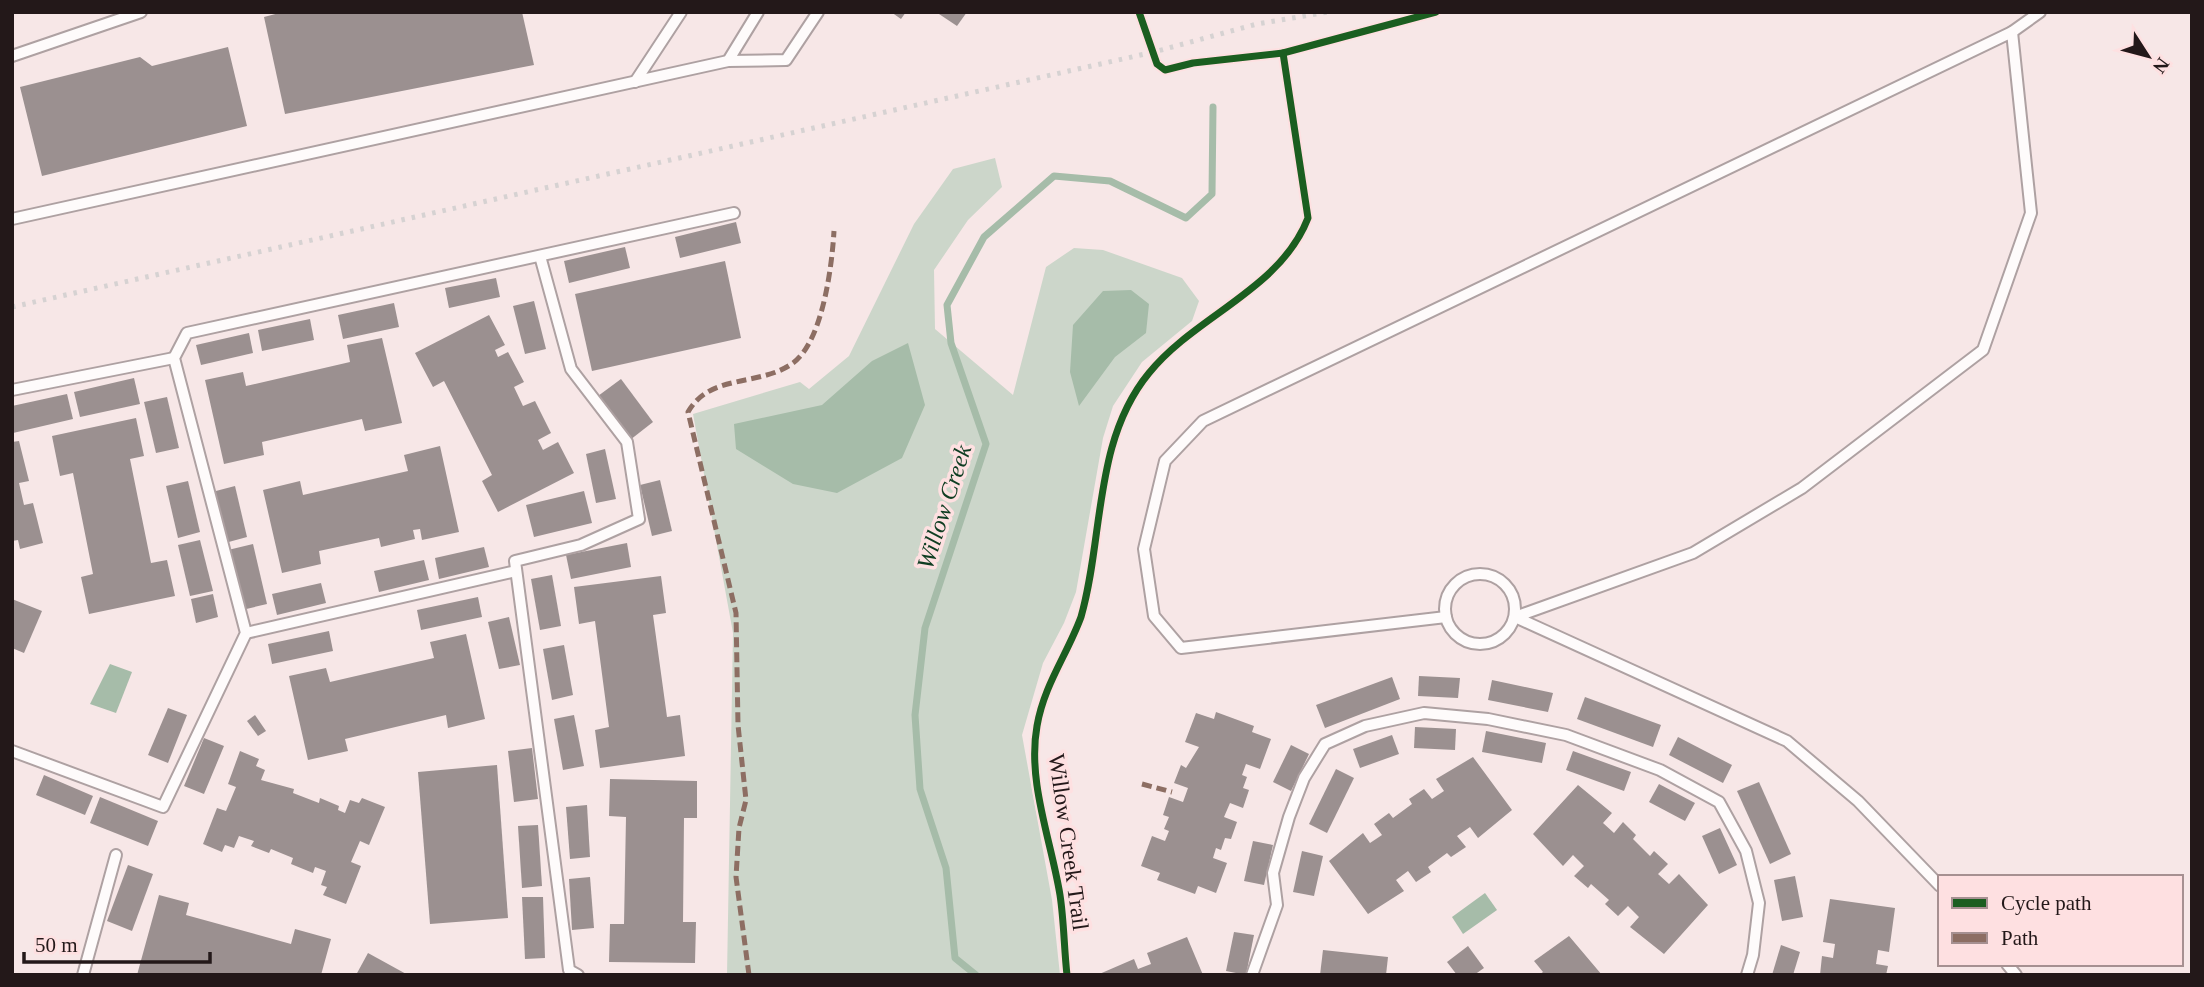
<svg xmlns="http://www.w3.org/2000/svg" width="2204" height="987" font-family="Georgia,serif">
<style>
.green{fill:#ccd6ca}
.water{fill:#a6bca9}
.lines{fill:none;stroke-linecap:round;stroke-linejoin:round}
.stream{stroke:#a6bca9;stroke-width:7}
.building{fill:#9b9090}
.service-casing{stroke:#aea1a2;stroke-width:14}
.service{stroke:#fefbfb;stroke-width:10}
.rail{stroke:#d6d2d2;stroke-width:5;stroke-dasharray:3.5 7;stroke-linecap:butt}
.quiet{stroke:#8d6e63;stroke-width:5;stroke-dasharray:10 5;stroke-linecap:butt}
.cycleway-casing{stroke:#fee0e1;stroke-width:11}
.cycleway{stroke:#1b5e20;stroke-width:7}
.labels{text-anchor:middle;stroke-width:7;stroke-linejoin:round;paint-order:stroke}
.street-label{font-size:23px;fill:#231819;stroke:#fee0e1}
.water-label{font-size:24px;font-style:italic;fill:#0f3d22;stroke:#fee0e1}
</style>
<rect width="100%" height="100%" fill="#f7e7e7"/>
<polygon class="green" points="995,158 1002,187 968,220 934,270 935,329 1013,395 1046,267 1074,248 1103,250 1182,278 1199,301 1192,321 1142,362 1113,406 1103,438 1076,592 1064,623 1043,663 1022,735 1052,900 1060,975 727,975 733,633 693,414 800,382 809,389 849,356 914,224 953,169"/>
<g class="water">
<polygon points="1131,290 1149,304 1146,333 1115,357 1079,406 1070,372 1073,325 1103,291"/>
<polygon points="908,343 925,405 902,458 837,493 793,484 736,449 734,424 822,405 872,361"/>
<polygon points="110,664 132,672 116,713 90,704"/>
<polygon points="1485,893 1497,910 1463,934 1452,917"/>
</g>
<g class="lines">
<polyline class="stream" points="976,975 955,958 946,868 920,789 915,715 925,628 986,444 951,343 947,305 984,237 1054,176 1110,181 1186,218 1212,194 1213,107"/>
</g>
<g class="building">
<polygon points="283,12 522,12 534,65 285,114 264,17"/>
<polygon points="891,12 906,12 901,19"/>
<polygon points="936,12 967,12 957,26"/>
<polygon points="228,47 247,126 42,176 20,87 140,57 152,66"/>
<polygon points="736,222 741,243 680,258 675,237"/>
<polygon points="625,247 630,268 569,283 564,261"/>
<polygon points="725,261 741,338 592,371 575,294"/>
<polygon points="496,278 500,297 449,308 445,288"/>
<polygon points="534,301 546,349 525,354 513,306"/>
<polygon points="394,303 399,327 343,339 338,315"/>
<polygon points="489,315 505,345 495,350 498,357 508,352 524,382 514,387 523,406 535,401 551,433 538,440 543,450 558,442 574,473 498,512 482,481 492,475 444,381 433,387 415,353"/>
<polygon points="310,319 314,340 262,351 258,330"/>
<polygon points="249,333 253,353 201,365 196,345"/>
<polygon points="382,338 402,423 365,431 362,419 262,442 264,455 224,464 205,380 243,372 246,386 350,362 347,345"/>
<polygon points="134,378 140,404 80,417 74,392"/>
<polygon points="621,379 653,422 630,440 598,396"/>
<polygon points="67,394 73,419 13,433 12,406"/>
<polygon points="167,397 179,448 156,453 144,402"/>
<polygon points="136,418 144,456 130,459 151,563 167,560 175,596 89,614 81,577 93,574 73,473 60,476 52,436"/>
<polygon points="19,441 29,481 19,483 24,505 33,503 43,543 20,549 18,540 12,541 12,442"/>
<polygon points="440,446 459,532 422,540 420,529 413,530 415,539 381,547 379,538 319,551 321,564 282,573 263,490 300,481 303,495 408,471 404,455"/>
<polygon points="605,449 616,499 596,503 586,454"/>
<polygon points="660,480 672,531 652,536 640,485"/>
<polygon points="188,481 200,532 178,538 166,486"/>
<polygon points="235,486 247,537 225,543 212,492"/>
<polygon points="584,491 592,523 534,537 526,505"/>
<polygon points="200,540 213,591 190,596 178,545"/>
<polygon points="627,543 631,567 571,579 566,555"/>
<polygon points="253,544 267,604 242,610 228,550"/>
<polygon points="484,547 489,567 439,579 435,558"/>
<polygon points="424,560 429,580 379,592 374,571"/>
<polygon points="552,575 561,626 540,630 531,579"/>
<polygon points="661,576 666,613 653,615 667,717 680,715 685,756 600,768 595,730 609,727 595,621 579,624 574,587"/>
<polygon points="321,583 326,603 277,615 272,594"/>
<polygon points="213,594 218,617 196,623 191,599"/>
<polygon points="478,597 482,617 421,630 417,610"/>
<polygon points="12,599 42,611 24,653 12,648"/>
<polygon points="509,617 520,665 499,669 488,622"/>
<polygon points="329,631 333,651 272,664 268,644"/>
<polygon points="466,634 485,719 448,728 446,715 345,739 348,751 308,760 289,676 326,668 330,682 434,658 430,642"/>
<polygon points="564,645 573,695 552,700 543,649"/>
<polygon points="1419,676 1460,678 1458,698 1418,696"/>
<polygon points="1392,677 1400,699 1325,728 1316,705"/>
<polygon points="1492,680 1553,693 1548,712 1488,700"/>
<polygon points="1585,697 1661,725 1653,747 1577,719"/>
<polygon points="168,708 187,715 168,763 148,755"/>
<polygon points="1216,712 1254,726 1252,732 1271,739 1260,769 1246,764 1242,775 1247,777 1243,788 1249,790 1243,808 1230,803 1224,817 1237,822 1231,839 1225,838 1221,850 1216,848 1213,858 1227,863 1216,893 1198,886 1195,894 1157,880 1160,873 1141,866 1152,836 1165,841 1169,831 1164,829 1169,817 1163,815 1169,797 1183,802 1188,788 1174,783 1181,765 1186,768 1199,747 1185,742 1196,713 1214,719"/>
<polygon points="255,715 266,731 258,736 247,721"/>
<polygon points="574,715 584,766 563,770 554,719"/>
<polygon points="1415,727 1456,729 1455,750 1414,748"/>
<polygon points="1486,731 1546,743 1542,763 1482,752"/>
<polygon points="1392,735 1399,754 1360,768 1353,749"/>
<polygon points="1678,737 1732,765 1723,783 1669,755"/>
<polygon points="204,738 224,746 204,794 184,786"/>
<polygon points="1291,745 1309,754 1291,791 1273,782"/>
<polygon points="532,748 538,799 514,802 508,751"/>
<polygon points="240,751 259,759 256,766 265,770 261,780 294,789 293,793 319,803 320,798 339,806 338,810 345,813 350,800 359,803 362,798 385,807 369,845 360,841 351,862 361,866 346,904 323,895 327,887 321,885 326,871 315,867 313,873 291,864 293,858 271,849 269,853 251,846 254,841 239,836 234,848 225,845 222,852 203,844 217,808 226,811 236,787 228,784"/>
<polygon points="1573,751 1631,772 1624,791 1566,770"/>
<polygon points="1473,757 1512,810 1478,838 1470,827 1457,836 1466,847 1451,857 1447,853 1428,867 1431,872 1416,882 1408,871 1396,880 1404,891 1368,914 1329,861 1363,833 1370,843 1382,835 1374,824 1389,813 1393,818 1412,804 1409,799 1424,789 1432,799 1444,791 1436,779"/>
<polygon points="497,765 508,918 430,924 418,772"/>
<polygon points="1336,769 1354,778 1327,833 1309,824"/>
<polygon points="44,775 93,796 85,815 36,795"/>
<polygon points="610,779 697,781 697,818 684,818 683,922 696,922 695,963 609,962 610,924 624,924 626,817 609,816"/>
<polygon points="1759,782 1791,854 1770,864 1737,791"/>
<polygon points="1659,784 1695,803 1685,821 1649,802"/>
<polygon points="1578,785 1612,813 1603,823 1614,833 1623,822 1636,835 1633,839 1650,856 1654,851 1668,864 1658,874 1669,884 1679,874 1708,905 1664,954 1630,927 1639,917 1628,906 1618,916 1605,904 1609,900 1591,884 1588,888 1574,876 1584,866 1573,855 1563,866 1533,834"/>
<polygon points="100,797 158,821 148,846 90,823"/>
<polygon points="587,805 590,857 570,859 566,807"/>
<polygon points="538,825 542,886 522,888 518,826"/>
<polygon points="1720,828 1737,865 1719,874 1702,836"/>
<polygon points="1253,841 1273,845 1264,885 1244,881"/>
<polygon points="1302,851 1323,856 1314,896 1293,892"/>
<polygon points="128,865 153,874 132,931 107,921"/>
<polygon points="1795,876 1803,917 1782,921 1774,880"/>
<polygon points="590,877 594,928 572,930 569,879"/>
<polygon points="159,895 189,903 186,915 291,944 295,929 331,939 321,975 137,975"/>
<polygon points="522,897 543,897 545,958 525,959"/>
<polygon points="1830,899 1895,908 1889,952 1878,950 1876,964 1888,966 1886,975 1820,975 1822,956 1833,958 1835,944 1823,942"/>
<polygon points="1234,932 1254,935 1246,975 1226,971"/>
<polygon points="1569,936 1602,975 1539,975 1543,972 1534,961"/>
<polygon points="1187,937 1203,975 1097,975 1134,959 1138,969 1151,964 1147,953"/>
<polygon points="1781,945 1800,952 1793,975 1772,975"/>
<polygon points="1468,946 1484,968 1474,975 1457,975 1447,962"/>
<polygon points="1323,950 1388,957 1386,975 1320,975"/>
<polygon points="368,953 408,975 356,975"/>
</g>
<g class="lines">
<g class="service-casing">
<g id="service">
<polyline points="758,12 728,61 786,60 818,12"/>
<polyline points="2012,32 2040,12"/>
<polyline points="12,56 141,12"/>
<polyline points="635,82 681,12"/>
<polyline points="12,219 728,61"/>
<polyline points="540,256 571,369 627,442 639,519 581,545 515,561 569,970 578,975"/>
<polyline points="12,390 174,358"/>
<circle cx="1480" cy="609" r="35"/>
<polyline points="1446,617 1181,648 1154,616 1144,549 1165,461 1203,421 2012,32 2031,213 1983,350 1802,488 1693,553 1515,617 1787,741 1858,801 1940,886"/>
<polyline points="246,633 516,571"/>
<polyline points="12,751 163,807 246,633 174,358 187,333 734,213"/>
<polyline points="2007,964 2016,975"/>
<polyline points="83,975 116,855"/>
<polyline points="1252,975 1277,905 1273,873 1289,817 1304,778 1325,744 1365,726 1424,713 1488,719 1566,735 1660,770 1719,802 1746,851 1759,903 1753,955 1747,975"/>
</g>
</g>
<use href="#service" class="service"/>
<polyline class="rail" points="12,307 1154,52 1257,24 1328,12"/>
<g class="quiet">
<polyline points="1142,784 1172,792"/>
<path d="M749 975 736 877 739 828 746 800 738 725 736 613 688 412C710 373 760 387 793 363 823 341 832 265 834 231"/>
</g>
<g class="cycleway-casing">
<g id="cycleway">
<polyline points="1139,12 1157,64 1165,70 1193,63 1283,53 1436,12"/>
<path d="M1067 975C1064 948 1064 921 1060 895 1051 840 1027 781 1037 726 1044 685 1067 655 1081 617 1104 537 1093 441 1149 373 1196 315 1280 290 1308 218L1283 53"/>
</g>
</g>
<use href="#cycleway" class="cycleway"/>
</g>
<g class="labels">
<g class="street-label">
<text transform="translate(1069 842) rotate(82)" y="8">Willow Creek Trail</text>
</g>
<g class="water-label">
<text transform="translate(944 507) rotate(-72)" y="8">Willow Creek</text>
</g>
</g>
<rect width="2204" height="987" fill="none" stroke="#231819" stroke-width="28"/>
<rect x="1938" y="875" width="245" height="91" fill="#fee0e1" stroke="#a69091" stroke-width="2"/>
<rect x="1952" y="898" width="35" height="10" fill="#1b5e20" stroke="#a69091" stroke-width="2"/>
<text x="2001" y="910" font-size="21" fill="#231819">Cycle path</text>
<rect x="1952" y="933" width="35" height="10" fill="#8d6e63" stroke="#a69091" stroke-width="2"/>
<text x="2001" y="945" font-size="21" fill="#231819">Path</text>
<g transform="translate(2148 56) rotate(126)" stroke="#fee0e1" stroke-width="5" paint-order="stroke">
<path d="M0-5L12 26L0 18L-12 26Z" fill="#231819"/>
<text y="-10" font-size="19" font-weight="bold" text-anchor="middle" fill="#231819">N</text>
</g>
<path d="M24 952v10h186v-10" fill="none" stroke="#231819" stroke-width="3.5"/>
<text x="35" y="952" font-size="21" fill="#231819" stroke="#fee0e1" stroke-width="5" paint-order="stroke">50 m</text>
</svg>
